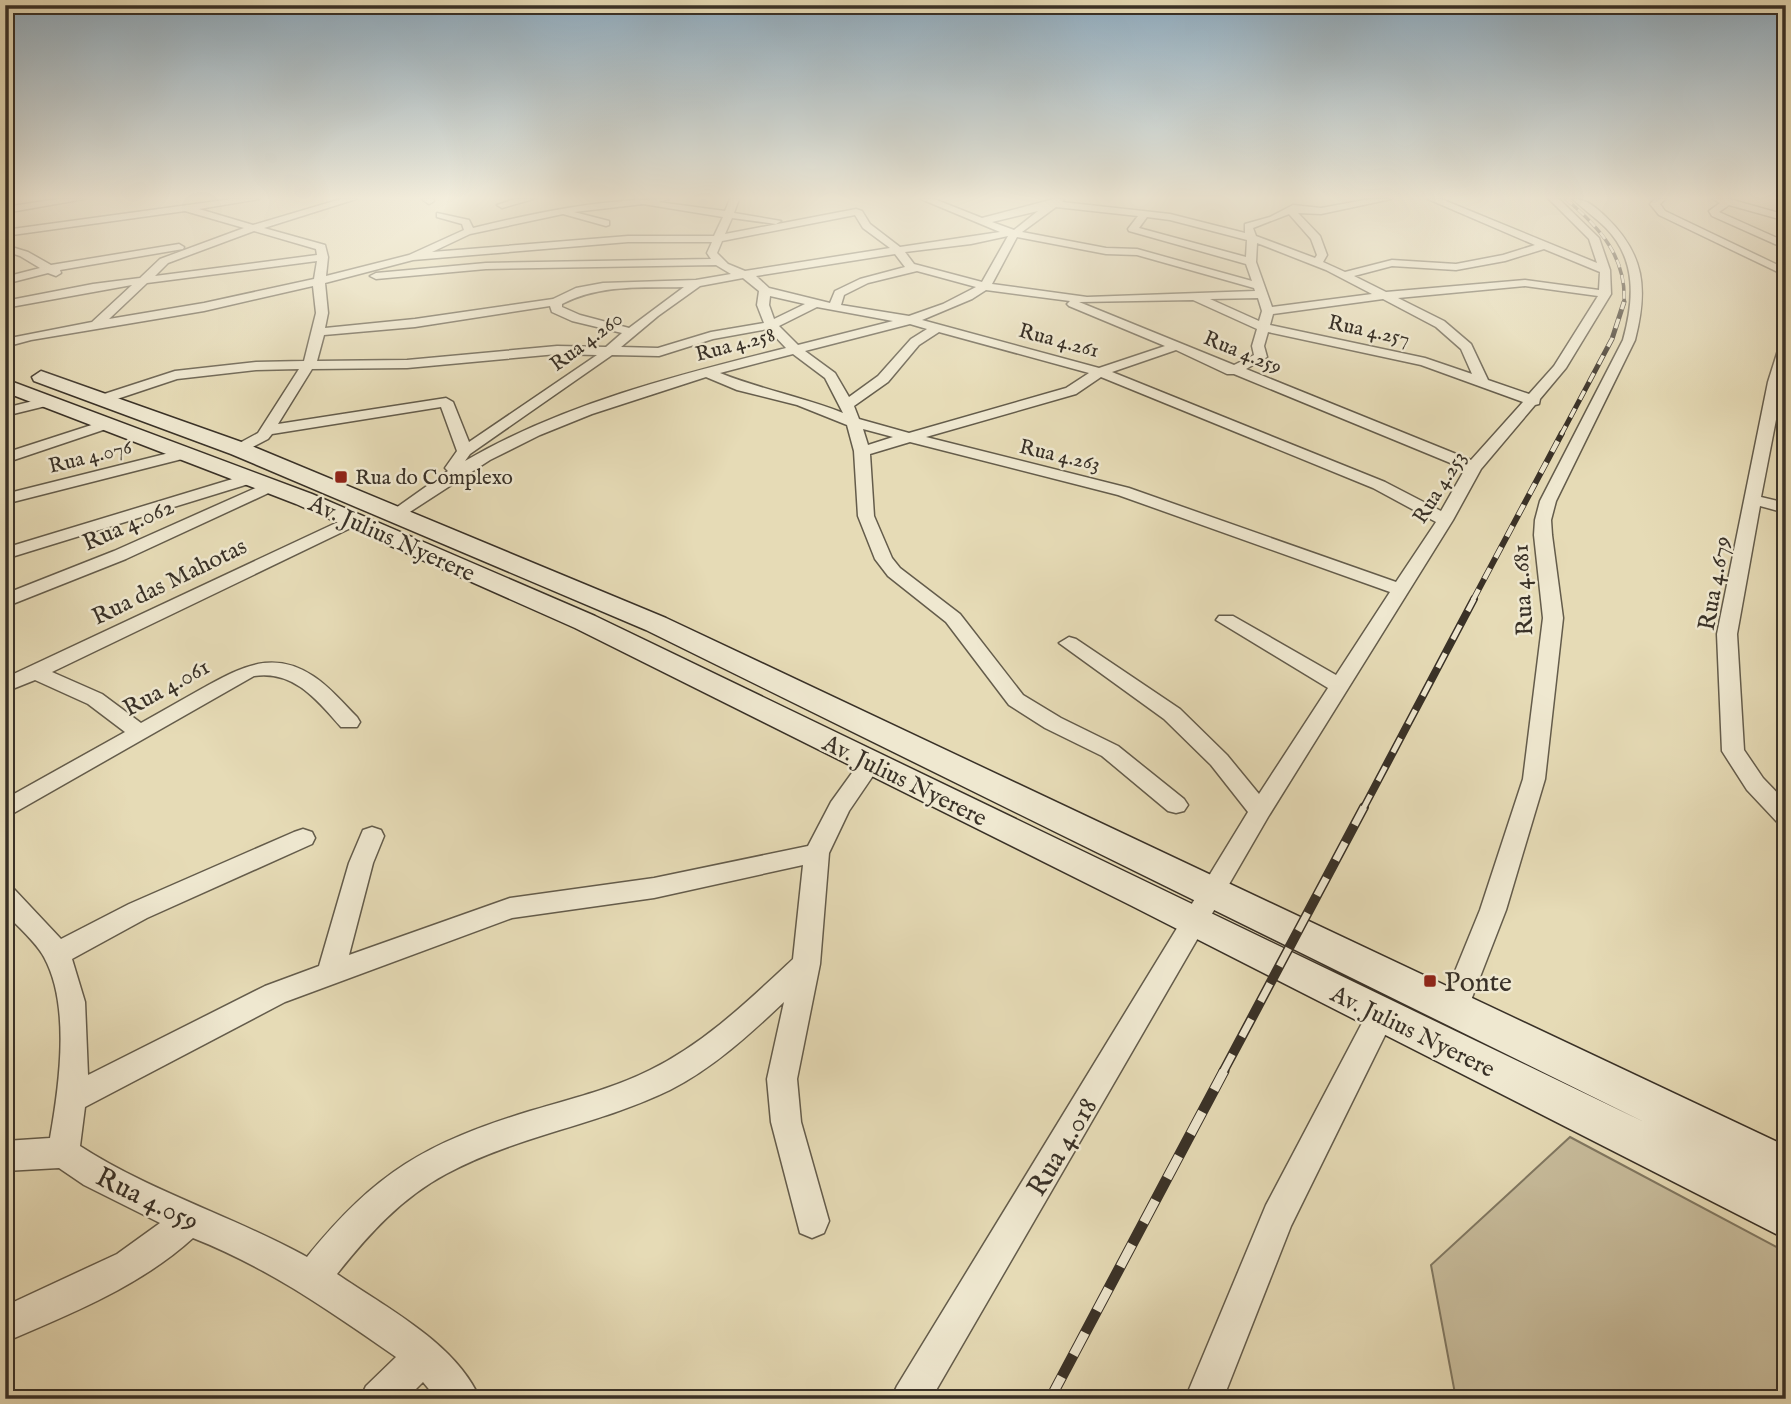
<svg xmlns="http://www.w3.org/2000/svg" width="1791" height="1404" font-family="'IM FELL English',serif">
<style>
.green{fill:#c9be9e;stroke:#817862;stroke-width:2}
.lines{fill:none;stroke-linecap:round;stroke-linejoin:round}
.minor-casing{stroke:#645c4b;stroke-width:3}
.secondary-casing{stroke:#393127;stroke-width:3}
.minor{fill:#efe8d0;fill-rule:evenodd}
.secondary{fill:#efe8d0;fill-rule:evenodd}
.rail-far5-casing{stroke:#393127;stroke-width:3.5}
.rail-far4-casing{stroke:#393127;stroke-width:5}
.rail-far3-casing{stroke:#393127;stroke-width:6}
.rail-far2-casing{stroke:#393127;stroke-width:8}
.rail-far1-casing{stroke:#393127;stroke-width:10}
.rail-casing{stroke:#393127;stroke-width:11}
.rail-far5{stroke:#efe8d0;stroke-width:2.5;stroke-dasharray:8;stroke-linecap:butt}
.rail-far4{stroke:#efe8d0;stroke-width:3.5;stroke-dasharray:10;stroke-linecap:butt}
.rail-far3{stroke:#efe8d0;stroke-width:4.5;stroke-dasharray:12;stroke-linecap:butt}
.rail-far2{stroke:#efe8d0;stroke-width:5;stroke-dasharray:16;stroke-linecap:butt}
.rail-far1{stroke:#efe8d0;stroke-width:7;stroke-dasharray:20;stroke-linecap:butt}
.rail{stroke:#efe8d0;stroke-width:9;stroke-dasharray:25;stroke-linecap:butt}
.poi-dot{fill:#8f2418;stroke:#efe8d0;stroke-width:2.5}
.labels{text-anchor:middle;stroke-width:5;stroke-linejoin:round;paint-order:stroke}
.far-street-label{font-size:21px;fill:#393127;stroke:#efe8d0}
.far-poi-label{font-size:21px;fill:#393127;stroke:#efe8d0;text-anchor:start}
.street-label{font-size:24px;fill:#393127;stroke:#efe8d0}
.near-poi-label{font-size:28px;fill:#393127;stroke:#efe8d0;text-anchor:start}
.near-street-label{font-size:28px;fill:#393127;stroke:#efe8d0}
</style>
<rect width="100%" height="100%" fill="#e6dbb6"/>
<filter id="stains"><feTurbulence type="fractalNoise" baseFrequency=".00286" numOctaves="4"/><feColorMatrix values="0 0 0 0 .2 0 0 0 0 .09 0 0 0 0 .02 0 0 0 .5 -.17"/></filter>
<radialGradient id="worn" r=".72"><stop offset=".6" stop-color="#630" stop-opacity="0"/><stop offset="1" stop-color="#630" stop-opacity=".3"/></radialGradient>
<polygon class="green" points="1570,1137 1786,1252 1786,1399 1456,1399 1431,1265"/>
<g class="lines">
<g class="minor-casing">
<g id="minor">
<polygon points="58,199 84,199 5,213 5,207"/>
<path d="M232 199H259L199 209 253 225 341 199H356L264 228 325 245 328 257 326 276 409 255 464 230 462 224 437 217V213L469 220 473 228C538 212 602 199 669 199L658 202 725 211 730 199H739L734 213 781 221 776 224 732 218 725 234 856 209 862 211 870 224 900 247 1000 232 921 199H934L982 218 1054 199H1064L1062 202 1170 214 1245 233V224L1270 217 1293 205 1321 208 1370 199H1391L1321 214 1298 213 1320 236 1327 255 1323 262 1345 272 1392 260 1456 264 1503 255 1535 245 1428 199H1441L1597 263 1589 239 1549 199H1559L1599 238 1610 270 1611 294 1566 368 1540 399 1539 404 1535 405 1481 469 1453 520 1268 817 931 1399H891L897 1386 1248 812 1211 765 1164 719 1059 643 1069 637 1076 639 1180 709 1227 755 1259 794 1328 688 1216 620 1219 616H1233L1336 675 1390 592 1118 495 910 442 870 454 874 516 892 558 900 568 960 614 1023 695 1061 718 1118 746 1184 799 1188 805 1184 811 1176 813 1168 811 1102 756 1045 728 1009 705 946 622 888 576 875 559 858 516 854 451 847 425 797 405 737 390 706 377 592 414 540 435 490 460 399 519 393 518 391 514 393 510 448 471 445 468 457 451 441 407 272 434 268 439 239 454 234 452 231 449 234 446 258 433 299 369 256 370 177 379 108 402 103 403 96 399 98 396 175 371 256 362 304 361 316 313 313 286 204 311 31 340 5 347V339L92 322 132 285 5 308V301L93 284 140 278 160 259 244 228 185 211 5 236V230ZM643 204 723 217 714 236H628L432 252 470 234 563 214 606 226 609 225V221L574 212ZM1056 207 1138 216 1128 229 1129 231 1246 264 1252 281 1137 249 1106 248 1022 232ZM1038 211 1014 230 992 222ZM1289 214 1311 239 1317 255 1315 258 1256 236 1253 228ZM855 215 863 228 890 248 745 271 728 264 717 253 722 241ZM1147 217 1170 220 1247 240 1246 257 1139 228ZM254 231 316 249 317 255 155 276 168 263ZM1008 236 982 282 914 264 905 252 971 244ZM1017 237 1106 254 1137 255 1254 288 1255 291 1087 297 992 284ZM628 242H712L707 253 711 259 486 263 376 273 370 276 376 279 486 269 716 265 731 274 696 280 603 283 576 288 553 299 415 319 325 328 328 313 325 283 413 260ZM1257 243 1326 270 1372 294 1272 307 1256 262ZM1544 249 1600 272 1599 290 1525 280 1386 292 1354 276 1392 266 1456 270 1505 261ZM895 254 905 267 860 279 835 291 830 303 769 288 756 276ZM317 261 314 279 204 303 109 319 147 283ZM917 271 976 287 943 304 909 316 841 305 844 295 868 283ZM743 278 759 291 757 305 764 323 711 332 658 348 621 347 658 316 700 286ZM1525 286 1598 296 1554 366 1529 394 1488 380 1471 344 1444 321 1398 298ZM684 287 629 328 580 315 562 307V304C600 284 642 288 684 287ZM986 290 1070 301 1067 304 1069 306 1165 346 1099 368 922 320 972 299ZM770 296 805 304 774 319 769 305ZM1258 298 1262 311 1259 321 1210 299ZM1383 299 1436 327 1461 349 1472 374 1425 358 1270 325 1273 314ZM1193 300 1257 329 1252 346 1254 355 1234 365 1079 302ZM550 306 552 312 572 321 622 333 606 347 557 346 407 360 317 361 324 335 415 327ZM817 307 893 321 798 345 779 326ZM910 324 927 329 911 339 878 376 849 397 835 373 805 351ZM768 329 786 348C677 375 563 404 465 461L470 454 612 355 659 356 713 339ZM939 332 1089 373 1066 388 909 433 859 419 854 406 888 382 919 345ZM1268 332 1421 365 1523 402 1471 460 1246 369 1267 357 1264 346ZM1176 350 1227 374H1234L1465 469 1441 511 1385 482 1112 372ZM557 354 597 355 469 442 453 402 446 398 278 424 312 369 407 368ZM793 354 825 378 843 413C802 397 760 389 720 373ZM1101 377 1373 488 1436 522 1396 582 1129 488 926 437 1076 394ZM863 429 893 437 868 445Z"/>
<polygon points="422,199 433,199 434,201 429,204"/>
<polygon points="515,199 533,199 502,208 497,205"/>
<path d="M1573 199C1587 199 1595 207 1605 216 1645 254 1648 289 1635 340L1556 501 1551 520 1552 535 1563 618 1545 779 1506 910 1468 1008 1464 1017 1454 1020 1444 1017 1440 1008 1480 910 1523 779 1543 618 1534 535 1535 520 1540 501 1623 340C1634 300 1637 260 1606 228 1595 217 1583 209 1573 199Z"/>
<polygon points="1655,199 1665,199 1660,204 1665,211 1786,269 1786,276 1659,215 1650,204"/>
<polygon points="1713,199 1729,199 1786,215 1786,221 1729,205 1719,212 1786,242 1786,249 1712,216 1709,211 1720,203"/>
<polygon points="179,244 184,247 183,249 60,270 61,273 56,276 48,273 5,284 5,277 40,268 20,256 5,251 5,245 28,252 51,265"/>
<polygon points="1786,340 1786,368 1761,497 1786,503 1786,513 1760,506 1737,634 1744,750 1763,778 1786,802 1786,826 1778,823 1747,790 1722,751 1717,634 1768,382 1780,344"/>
<polygon points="49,397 56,401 54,404 5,416 5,408"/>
<polygon points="107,420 114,424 112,427 5,463 5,453"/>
<polygon points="185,449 190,451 193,454 190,457 5,504 5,494"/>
<polygon points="249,474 257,479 255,482 5,559 5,548"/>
<polygon points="269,482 275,484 277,487 275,490 126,559 5,607 5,594 114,551"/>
<path d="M353 515 361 520 359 524 52 672 102 694 141 723C162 711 182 700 203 688 240 668 272 649 313 676 330 687 343 703 357 717L360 722 357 727H341C317 700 294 670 254 676L5 818V799L125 732 88 704 35 680 5 692V678Z"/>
<path d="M870 756 878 759 881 764 849 811 829 853 820 964 797 1079 801 1122 829 1221 824 1233 812 1238 800 1233 771 1122 767 1079 784 1002C749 1035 713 1068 670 1090 598 1125 516 1136 446 1174 401 1198 368 1235 337 1274 385 1307 456 1343 480 1399H437L423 1382 406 1399H360L366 1386 396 1357C328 1310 271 1269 193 1238 142 1285 69 1315 5 1342V1306L117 1254 160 1223 84 1185 59 1168 5 1171V1141L50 1138C59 1087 71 1006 44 957 35 941 18 927 5 913V886L14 889 61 939 129 904 294 832 303 829 312 832 315 838 312 844 147 918 72 959 85 1002 88 1075 265 986 319 966 349 863 363 830 372 827 381 830 384 836 373 863 349 955 510 898 654 878 808 846 831 802 862 759ZM803 865 793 959C749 1000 705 1043 650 1070 612 1089 570 1099 530 1111 426 1143 376 1172 307 1257 233 1216 151 1192 80 1146L85 1107 285 1002 512 918 654 898Z"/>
<polygon points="1381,1003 1391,1006 1395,1015 1291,1226 1223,1399 1185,1399 1266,1205 1371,1006"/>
</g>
</g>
<g class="secondary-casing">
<polygon id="secondary" points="41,371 247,444 666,618 1786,1146 1786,1191 1782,1189 1786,1191 1786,1239 1132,906 575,628 296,504 5,392 5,379 312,494 595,616 1644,1122 646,630 231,454 34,381 32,377"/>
</g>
<use href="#minor" class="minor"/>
<use href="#secondary" class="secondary"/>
<g class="rail-far5-casing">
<path id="rail-far5" d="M1566 199C1600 228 1627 257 1624 304"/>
</g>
<g class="rail-far4-casing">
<polyline id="rail-far4" points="1561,435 1612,339 1624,302"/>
</g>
<g class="rail-far3-casing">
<polyline id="rail-far3" points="1473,600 1562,433"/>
</g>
<g class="rail-far2-casing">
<polyline id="rail-far2" points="1363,809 1474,599"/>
</g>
<g class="rail-far1-casing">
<polyline id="rail-far1" points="1223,1072 1364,807"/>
</g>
<g class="rail-casing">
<polyline id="rail" points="1050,1399 1224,1071"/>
</g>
<use href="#rail-far5" class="rail-far5"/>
<use href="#rail-far4" class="rail-far4"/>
<use href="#rail-far3" class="rail-far3"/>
<use href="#rail-far2" class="rail-far2"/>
<use href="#rail-far1" class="rail-far1"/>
<use href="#rail" class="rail"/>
</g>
<linearGradient id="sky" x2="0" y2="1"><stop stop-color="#8facc0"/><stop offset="0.5" stop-color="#f4efde"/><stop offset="1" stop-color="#f4efde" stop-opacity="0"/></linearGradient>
<rect width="1791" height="396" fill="url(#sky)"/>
<g class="poi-dot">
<rect x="334" y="470" width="14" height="14" rx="3.5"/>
<rect x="1423" y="974" width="14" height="14" rx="3.5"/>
</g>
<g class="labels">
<g class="far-street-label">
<text transform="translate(1369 330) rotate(12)" y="7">Rua 4.257</text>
<text transform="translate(1059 340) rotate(15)" y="7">Rua 4.261</text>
<text transform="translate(586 341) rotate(-37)" y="7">Rua 4.260</text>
<text transform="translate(735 344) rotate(-15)" y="7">Rua 4.258</text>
<text transform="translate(1243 352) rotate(22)" y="7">Rua 4.259</text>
<text transform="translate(1060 455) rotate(13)" y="7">Rua 4.263</text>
<text transform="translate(90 456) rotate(-14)" y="7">Rua 4.076</text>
<text transform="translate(1439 487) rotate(-58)" y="7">Rua 4.253</text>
</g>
<g class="far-poi-label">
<text x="355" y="484">Rua do Complexo</text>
</g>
<g class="street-label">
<text transform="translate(128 524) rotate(-24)" y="8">Rua 4.062</text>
<text transform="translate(392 538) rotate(24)" y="8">Av. Julius Nyerere</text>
<text transform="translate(169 581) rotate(-26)" y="8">Rua das Mahotas</text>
<text transform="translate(1714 583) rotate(-80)" y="8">Rua 4.679</text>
<text transform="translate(1522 590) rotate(-93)" y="8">Rua 4.681</text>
<text transform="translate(166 687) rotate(-29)" y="8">Rua 4.061</text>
<text transform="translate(905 780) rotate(26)" y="8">Av. Julius Nyerere</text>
<text transform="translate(1413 1031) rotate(26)" y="8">Av. Julius Nyerere</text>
</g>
<g class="near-poi-label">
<text x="1444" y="991">Ponte</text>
</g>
<g class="near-street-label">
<text transform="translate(1061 1146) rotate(-59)" y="10">Rua 4.018</text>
<text transform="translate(148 1198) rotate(26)" y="10">Rua 4.059</text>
</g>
</g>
<rect width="1791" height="1404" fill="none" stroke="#e6dbb6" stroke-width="28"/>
<rect x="7" y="7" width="1777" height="1390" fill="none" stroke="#393127" stroke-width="3.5"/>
<rect x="14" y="14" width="1763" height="1376" fill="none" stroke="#393127" stroke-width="2"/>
<rect width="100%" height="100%" filter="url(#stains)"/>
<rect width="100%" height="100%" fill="url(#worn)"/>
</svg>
